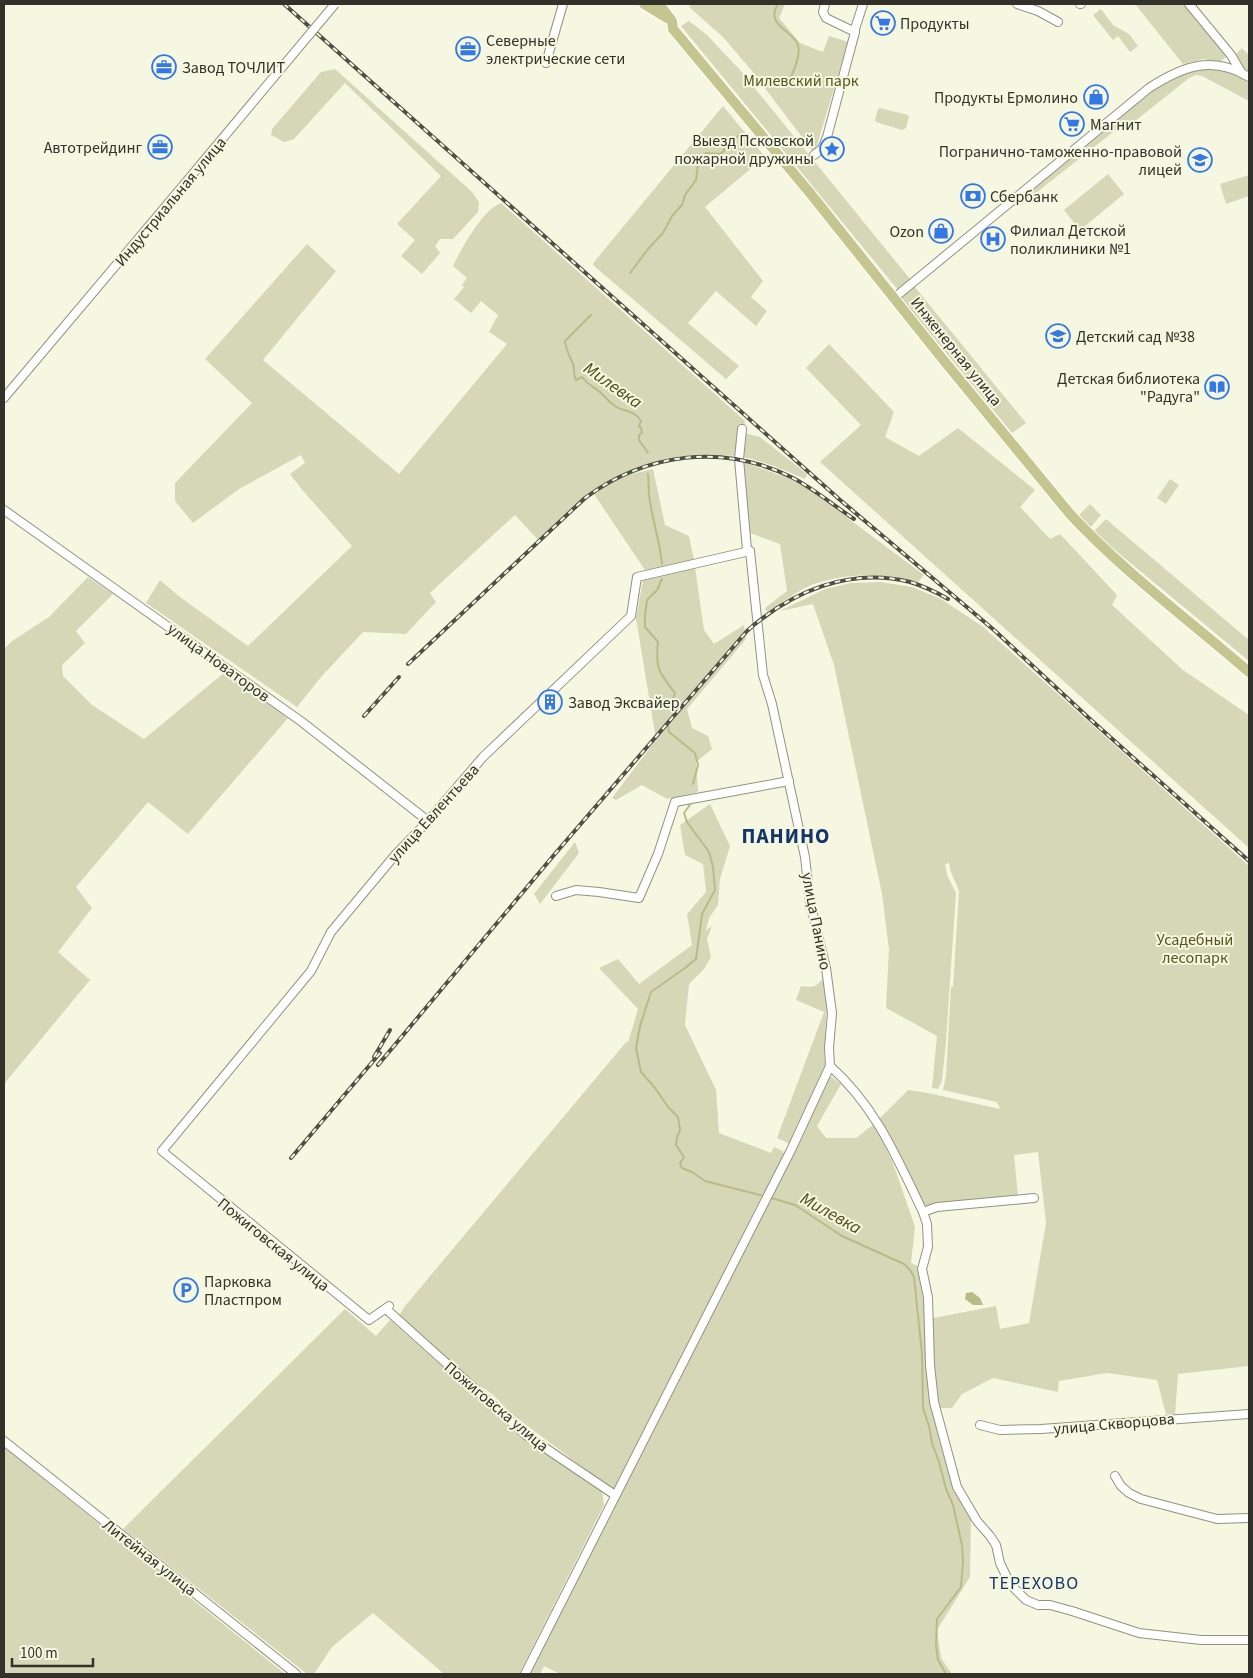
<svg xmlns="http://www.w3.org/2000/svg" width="1253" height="1678" font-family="'Source Sans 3',sans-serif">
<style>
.green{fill:#d6d7b7}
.water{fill:#b9bb87}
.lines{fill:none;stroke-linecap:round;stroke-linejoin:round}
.stream{stroke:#b9bb87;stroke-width:2}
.minor-casing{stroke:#91937e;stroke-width:10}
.major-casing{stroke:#fff;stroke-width:12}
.minor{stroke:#fff;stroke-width:8}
.major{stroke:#c4c58f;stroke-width:10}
.rail-casing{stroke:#4f4f45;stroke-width:4}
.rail{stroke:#f6f7e0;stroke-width:2;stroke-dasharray:5.5;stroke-linecap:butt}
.minor-bridge-casing{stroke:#91937e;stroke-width:10;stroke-linecap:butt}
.minor-bridge{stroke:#fff;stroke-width:8}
.labels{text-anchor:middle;stroke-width:4;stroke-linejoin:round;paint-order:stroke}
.poi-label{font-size:16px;fill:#32322a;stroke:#f6f7e0;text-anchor:start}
.park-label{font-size:16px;fill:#56561c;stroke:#f6f7e0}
.street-label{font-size:16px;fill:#32322a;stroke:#f6f7e0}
.water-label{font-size:18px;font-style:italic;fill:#505015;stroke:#f6f7e0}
.neighbourhood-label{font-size:18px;letter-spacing:1px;fill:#14356a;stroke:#f6f7e0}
.district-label{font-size:21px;font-weight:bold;letter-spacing:1px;fill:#14356a;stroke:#f6f7e0}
</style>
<rect width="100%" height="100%" fill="#f6f7e0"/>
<g class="green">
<polygon points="692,4 785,4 779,18 800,43 823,52 829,36 848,42 818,142 817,157 752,71 723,37 689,7"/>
<polygon points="1135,4 1184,4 1228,55 1220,62 1204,59 1183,64"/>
<polygon points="1101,9 1113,25 1129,34 1138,46 1130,52 1118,36 1113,40 1093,15"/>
<polygon points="689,21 707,35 740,70 910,279 909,285 901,291 898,290 681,26"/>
<polygon points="1242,48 1249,55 1249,73 1241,68 1234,56"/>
<polygon points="1204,67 1216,68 1249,79 1249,101 1202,76 1196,75 1189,78 1125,129 1122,125 1027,200 1025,196 1156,88 1186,71"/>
<polygon points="335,69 472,192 479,202 478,212 453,239 440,239 435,246 440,253 422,274 401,256 415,240 397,224 441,176 345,83 294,139 284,142 271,135 272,129 321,72"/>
<polygon points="723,106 765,157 705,207 763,281 751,297 767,311 756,326 716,291 688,323 739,366 726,379 593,265 594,262"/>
<polygon points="880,108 908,115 909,117 906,128 902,130 876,122 875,120 878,109"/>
<polygon points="1108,174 1124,194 1080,230 1064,210"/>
<polygon points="1249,175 1249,196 1226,204 1220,184"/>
<path d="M501 203 745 421 744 433 760 437 807 474 805 479C789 472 760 460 743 457 710 452 664 460 633 474L653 469 665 525 689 536 694 560 704 630 714 644 744 625 746 639 687 709 692 728 708 736 712 749 696 762 698 792 667 799 642 785 616 800 612 798 656 740 636 618 645 570 594 494 539 541 515 515 430 593 436 602 406 634 363 632 321 677 297 707 146 603 160 580 180 597 248 646 352 546 304 492 290 474 305 463 301 455 239 489 193 523 175 501V483L252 403 205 359 307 244 336 271 263 360 399 474 507 344 489 332 498 315 481 301 471 313 454 299 464 287 462 285 467 278 453 266C462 248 482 210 501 203Z"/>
<polygon points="914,286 1026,423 1012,433 900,297"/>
<polygon points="829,344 894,412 885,437 919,456 958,428 1035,490 1020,507 1050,539 1060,534 1117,595 1112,605 1183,670 1249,715 1249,848 820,462 861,425 806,368"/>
<path d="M743 462 788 478 809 489 924 575 918 582C883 574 849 572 814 584 798 590 782 603 767 612L765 608 787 591 780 544 750 533Z"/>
<polygon points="1170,479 1179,485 1166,504 1157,498"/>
<polygon points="1090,504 1101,515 1090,528 1079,515"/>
<polygon points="1106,519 1249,640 1249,661 1093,532"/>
<polygon points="88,577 113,594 76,631 85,643 62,665 63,676 92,705 144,739 225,672 288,718 188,834 148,802 76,887 92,908 58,952 90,980 4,1084 4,649 12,641 49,617"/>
<path d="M880 582 912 587 941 599 982 626 1249 866V1366L1178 1374 1175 1415 1166 1414 1157 1380 1107 1373 1059 1381 1058 1392 993 1378 962 1394 952 1408H935L953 1469 971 1512 970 1577 937 1630 941 1658 952 1674H560L544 1666 540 1674H530L793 1150 788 1143 777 1138 824 1012 796 1000 801 986C814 988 816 987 824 977L827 1001 824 1057 829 1075 841 1084 817 1126 826 1138H856L874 1124 893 1163 915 1227 911 1263 921 1268 928 1319 996 1306 1000 1329 1029 1323 1046 1223 1038 1152 1014 1155 1018 1196 924 1210C910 1179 898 1147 879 1119L908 1090 928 1093 1000 1109 997 1102 943 1090 946 1076 951 987H953L959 891 951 872 949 863 945 864 947 875 956 893 946 1041 942 1081 938 1089 932 1088 937 1036 886 1008 889 949 882 894 834 665 813 604 780 611 825 589 851 583Z"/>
<path d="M710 804 730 846 720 879 718 905 709 918 706 931 712 926 707 939 711 957 704 969 689 984 685 1025 716 1090 719 1133 771 1153 774 1147 783 1151 784 1155 613 1490 509 1412C496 1397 489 1389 470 1382L398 1317 405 1306 627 1041 628 1043 638 1009 599 968 618 959 639 984 692 945 687 914 706 892 703 864 685 855 680 825Z"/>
<polygon points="575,842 579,853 540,904 534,894"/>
<polygon points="345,1309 376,1336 390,1320 517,1433 602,1491 604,1505 519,1674 444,1674 373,1613 332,1647 314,1674 307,1674 123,1529"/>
<polygon points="4,1447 254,1649 285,1674 4,1674"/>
</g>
<polygon class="water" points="972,1292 980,1298 983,1305 973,1305 965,1299 966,1293"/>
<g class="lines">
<g class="stream">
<path d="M778 4C764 25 794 31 798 45 801 55 794 70 790 79"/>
<polyline points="630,273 648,249 663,233 672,216 682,205 685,195 696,180 698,164 706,153 720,154 724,151 724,145 732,141 740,134"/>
<path d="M591 315 565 341C566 350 569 355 573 364 575 369 573 375 576 380L582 377C588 385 594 387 600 392 605 397 609 402 615 406 624 412 635 410 641 421L639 426 641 428 642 433 639 435V440L648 453"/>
<path d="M648 474C649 483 648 492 650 501 653 523 660 542 662 564"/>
<path d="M662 579 657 590 647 600 645 615V627L658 642C655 669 659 672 675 693L672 701"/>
<polyline points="668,726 669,732 695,753 698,765 693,784"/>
<polyline points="692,802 684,813 687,822 709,852 713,867 715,890 702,914 696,959 685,968 651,992 640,1026 636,1048 641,1072 655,1088 668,1107 678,1117 680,1130 677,1137 676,1145 684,1157 680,1163 682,1168 692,1172 705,1181 764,1196"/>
<polyline points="768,1197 795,1205 842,1236 904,1264 910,1270 914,1277 922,1354 923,1408 929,1426 932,1443 939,1462 946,1489 953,1505 962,1545 963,1561 961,1587 937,1619 936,1645 938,1660 946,1674"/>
</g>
<g class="minor-casing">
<g id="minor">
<polyline points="825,4 823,12 826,18 855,32"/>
<polyline points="1017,4 1038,11 1058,22"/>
<polyline points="1080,4 1081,4"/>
<polyline points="1189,4 1231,55 1241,72"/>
<polyline points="546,63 563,4"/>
<polyline points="814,155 822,149 827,137 855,32 855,29 863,4"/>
<path d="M894 298 1149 88C1183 66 1212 55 1249 77"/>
<polyline points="4,398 176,194"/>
<polyline points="4,510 302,722 428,821"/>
<polyline points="556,896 576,890 599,892 639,898 658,854 675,802 789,781"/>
<path d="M830 1066C876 1107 897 1158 923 1212L927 1224 928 1247 922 1269 928 1297 930 1365 934 1402 957 1487 977 1521 990 1536 996 1545 1000 1563 1010 1584 1026 1600 1038 1605H1050L1072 1611 1139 1633 1201 1640H1249"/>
<polyline points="923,1212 937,1207 1034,1198"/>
<polyline points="389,1306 369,1320 162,1151 311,971 331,932 396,854 428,821 483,757 631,616 637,577 750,551"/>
<polyline points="386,1309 526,1435 615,1495"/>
<polyline points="980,1425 1000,1430 1041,1429 1249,1414"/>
<polyline points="4,1441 296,1674"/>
<polyline points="1115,1476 1121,1486 1129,1493 1141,1499 1217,1519 1249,1518"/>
<polyline points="525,1674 791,1150 830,1066 829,1048 832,1013 826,968 810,902 805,857 772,704 763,675 750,551 747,550 739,459 742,429"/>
</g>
</g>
<g class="major-casing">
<g id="major">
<polyline points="644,4 667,18"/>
<path d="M659 4 672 21 673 29 810 193 945 362 1070 514C1124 572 1189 620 1249 672"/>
</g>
</g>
<use href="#minor" class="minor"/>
<use href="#major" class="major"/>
<g class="rail-casing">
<g id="rail">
<polyline points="284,4 839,499 994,630 1091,720 1249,861"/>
<path d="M408 664 585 498C646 453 722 443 791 477 813 488 833 505 854 519"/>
<polyline points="364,716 399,677"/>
<polyline points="374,1057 390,1030"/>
<path d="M378 1065 554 855 747 631C792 591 850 567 910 582 923 586 936 592 948 599"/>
<polyline points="291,1158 380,1053"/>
</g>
</g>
<use href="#rail" class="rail"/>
<g class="minor-bridge-casing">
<polyline id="minor-bridge" points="176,194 335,4"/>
</g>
<use href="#minor-bridge" class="minor-bridge"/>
</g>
<defs>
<g id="supermarket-ring" transform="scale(1.25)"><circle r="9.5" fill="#f6f7e0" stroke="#3378e5" stroke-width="1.5"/><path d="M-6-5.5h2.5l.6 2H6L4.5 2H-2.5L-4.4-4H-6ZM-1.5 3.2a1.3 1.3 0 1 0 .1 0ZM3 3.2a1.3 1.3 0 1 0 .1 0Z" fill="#3378e5"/></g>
<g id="office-ring" transform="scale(1.25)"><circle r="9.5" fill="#f6f7e0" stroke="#3378e5" stroke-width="1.5"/><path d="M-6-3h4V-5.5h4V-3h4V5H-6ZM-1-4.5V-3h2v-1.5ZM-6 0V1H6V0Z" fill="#3378e5"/></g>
<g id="shop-ring" transform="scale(1.25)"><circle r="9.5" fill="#f6f7e0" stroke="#3378e5" stroke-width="1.5"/><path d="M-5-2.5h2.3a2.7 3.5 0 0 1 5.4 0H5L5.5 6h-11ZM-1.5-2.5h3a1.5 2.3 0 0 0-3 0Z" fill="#3378e5"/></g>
<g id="sight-ring" transform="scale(1.25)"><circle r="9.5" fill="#f6f7e0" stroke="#3378e5" stroke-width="1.5"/><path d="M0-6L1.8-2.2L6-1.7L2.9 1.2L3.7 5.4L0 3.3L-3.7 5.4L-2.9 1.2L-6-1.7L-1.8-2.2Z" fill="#3378e5"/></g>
<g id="school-ring" transform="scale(1.25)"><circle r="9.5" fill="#f6f7e0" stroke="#3378e5" stroke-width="1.5"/><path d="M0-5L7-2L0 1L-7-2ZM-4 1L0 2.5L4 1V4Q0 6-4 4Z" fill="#3378e5"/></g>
<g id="bank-ring" transform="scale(1.25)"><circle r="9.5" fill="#f6f7e0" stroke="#3378e5" stroke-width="1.5"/><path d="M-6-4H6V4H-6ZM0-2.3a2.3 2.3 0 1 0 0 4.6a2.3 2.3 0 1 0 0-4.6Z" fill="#3378e5"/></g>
<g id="hospital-ring" transform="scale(1.25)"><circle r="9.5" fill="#f6f7e0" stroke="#3378e5" stroke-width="1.5"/><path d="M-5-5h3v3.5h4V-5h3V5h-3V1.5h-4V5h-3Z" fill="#3378e5"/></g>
<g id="library-ring" transform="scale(1.25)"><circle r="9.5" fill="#f6f7e0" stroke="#3378e5" stroke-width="1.5"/><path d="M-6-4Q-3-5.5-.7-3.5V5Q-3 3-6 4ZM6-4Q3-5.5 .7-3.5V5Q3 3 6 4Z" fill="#3378e5"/></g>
<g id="building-ring" transform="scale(1.25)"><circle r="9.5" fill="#f6f7e0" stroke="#3378e5" stroke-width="1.5"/><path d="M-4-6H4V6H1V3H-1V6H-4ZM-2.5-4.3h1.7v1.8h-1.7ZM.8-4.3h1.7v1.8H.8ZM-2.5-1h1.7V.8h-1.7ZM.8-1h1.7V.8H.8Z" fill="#3378e5"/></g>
<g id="parking-ring" transform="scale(1.25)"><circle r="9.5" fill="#f6f7e0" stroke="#3378e5" stroke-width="1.5"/><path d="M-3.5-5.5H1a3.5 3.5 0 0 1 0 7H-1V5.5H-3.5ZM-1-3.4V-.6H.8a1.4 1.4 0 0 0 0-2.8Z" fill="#3378e5"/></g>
</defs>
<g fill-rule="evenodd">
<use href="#supermarket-ring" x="883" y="23"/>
<use href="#office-ring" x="468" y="49"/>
<use href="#office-ring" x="164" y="67"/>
<use href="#shop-ring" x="1096" y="97"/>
<use href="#supermarket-ring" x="1072" y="124"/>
<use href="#office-ring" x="160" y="147"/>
<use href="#sight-ring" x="832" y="149"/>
<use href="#school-ring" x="1200" y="160"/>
<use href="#bank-ring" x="973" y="196"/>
<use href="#shop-ring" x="941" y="231"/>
<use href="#hospital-ring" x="993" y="239"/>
<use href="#school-ring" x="1058" y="336"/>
<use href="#library-ring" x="1217" y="387"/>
<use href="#building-ring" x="550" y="702"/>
<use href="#parking-ring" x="186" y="1290"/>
</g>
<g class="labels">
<g class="poi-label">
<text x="900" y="29">Продукты</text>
<text x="486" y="46">Северные<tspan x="486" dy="18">электрические сети</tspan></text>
<text x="182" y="73">Завод ТОЧЛИТ</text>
<text x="1078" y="103" text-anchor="end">Продукты Ермолино</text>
<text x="1090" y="130">Магнит</text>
<text x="814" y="146" text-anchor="end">Выезд Псковской<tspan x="814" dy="18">пожарной дружины</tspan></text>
<text x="142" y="153" text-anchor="end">Автотрейдинг</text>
<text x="1182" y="157" text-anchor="end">Погранично-таможенно-правовой<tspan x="1182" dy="18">лицей</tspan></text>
<text x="990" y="202">Сбербанк</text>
<text x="1010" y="236">Филиал Детской<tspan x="1010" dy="18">поликлиники №1</tspan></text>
<text x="924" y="237" text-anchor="end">Ozon</text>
<text x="1076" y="342">Детский сад №38</text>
<text x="1200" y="384" text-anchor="end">Детская библиотека<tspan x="1200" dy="18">"Радуга"</tspan></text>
<text x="568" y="708">Завод Эксвайер</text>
<text x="204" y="1287">Парковка<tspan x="204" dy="18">Пластпром</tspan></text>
</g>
<g class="park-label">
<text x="801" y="86">Милевский парк</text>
<text x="1195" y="945">Усадебный<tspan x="1195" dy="18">лесопарк</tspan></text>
</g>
<g class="street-label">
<text transform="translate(170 201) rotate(-50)" y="6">Индустриальная улица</text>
<text transform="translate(957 351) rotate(51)" y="6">Инженерная улица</text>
<text transform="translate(219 662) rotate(36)" y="6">улица Новаторов</text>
<text transform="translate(433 813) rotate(-48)" y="6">улица Евлентьева</text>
<text transform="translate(817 921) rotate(79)" y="6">улица Панино</text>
<text transform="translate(274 1244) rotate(39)" y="6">Пожиговская улица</text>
<text transform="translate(497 1406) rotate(40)" y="6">Пожиговска улица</text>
<text transform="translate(1114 1423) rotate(-5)" y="6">улица Скворцова</text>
<text transform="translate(150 1557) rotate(38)" y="6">Литейная улица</text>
</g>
<g class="water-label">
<text transform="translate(613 385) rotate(35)" y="6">Милевка</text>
<text transform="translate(831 1213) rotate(29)" y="6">Милевка</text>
</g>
<g class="neighbourhood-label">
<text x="1034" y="1589">ТЕРЕХОВО</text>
</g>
<g class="district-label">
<text x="786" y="843">ПАНИНО</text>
</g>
</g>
<rect width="1253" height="1678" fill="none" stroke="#32322a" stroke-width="10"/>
<path d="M12 1658v8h81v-8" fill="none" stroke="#32322a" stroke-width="2.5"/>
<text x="20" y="1658" font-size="15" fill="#32322a" stroke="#f6f7e0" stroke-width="4" paint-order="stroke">100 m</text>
</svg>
